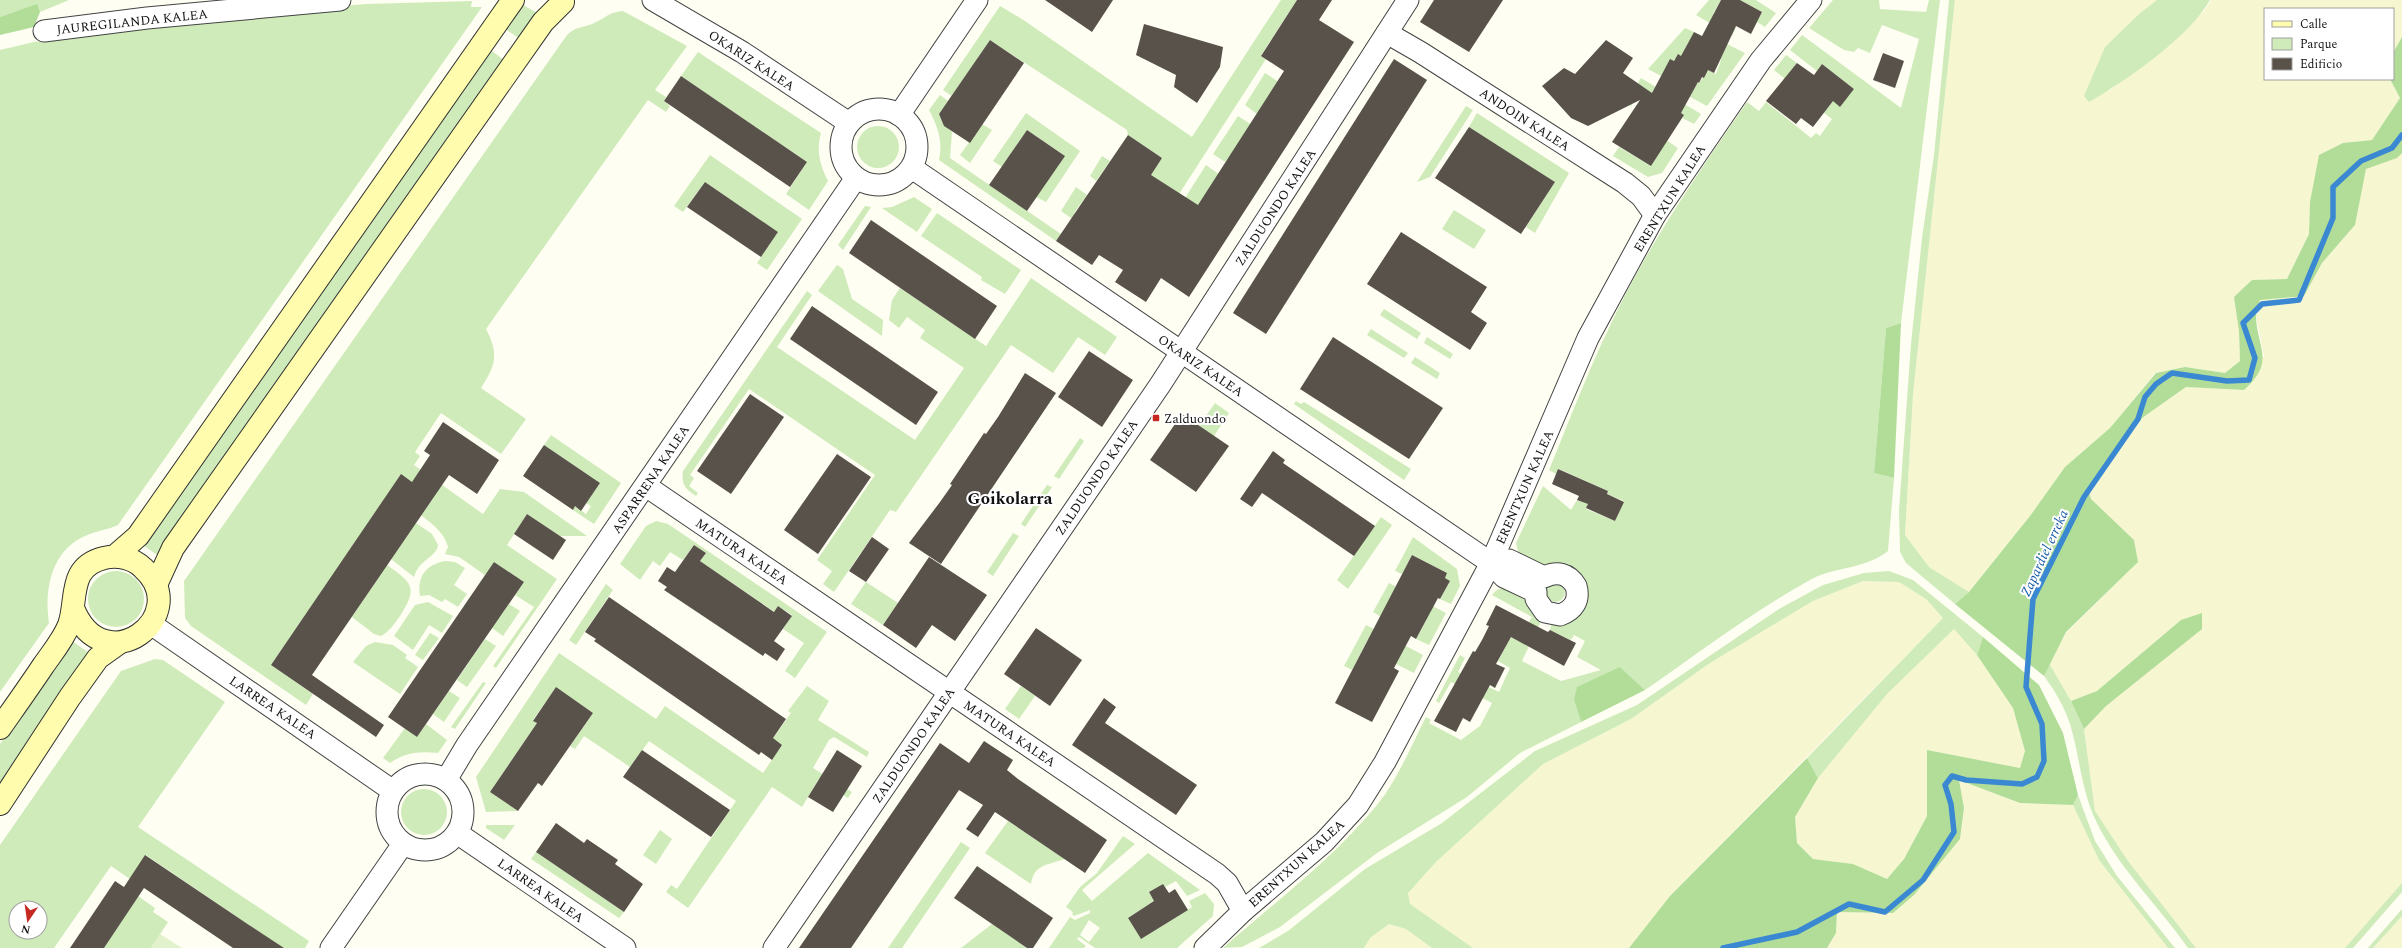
<svg xmlns="http://www.w3.org/2000/svg" width="2402" height="948" font-family="Spectral,serif">
<style>
.farmland{fill:#f6f6d1}
.green{fill:#cfebba;fill-rule:evenodd}
.forest{fill:#b1dd99}
.pitch{fill:#e2f2cc}
.lines{fill:none;stroke-linecap:round;stroke-linejoin:round}
.stream{stroke:#3a88d2;stroke-width:5.5}
.building{fill:#59524b}
.street-casing{stroke:#434343;stroke-width:23}
.secondary-casing{stroke:#323232;stroke-width:24}
.street{stroke:#fff;stroke-width:21}
.secondary{stroke:#fffdad;stroke-width:22}
.poi-dot{fill:#c52922;stroke:#fff;stroke-width:1.5}
.labels{text-anchor:middle;stroke-width:4;stroke-linejoin:round;paint-order:stroke}
.street-label{font-size:13px;fill:#101010;stroke:#fff}
.poi-label{font-size:13px;fill:#101010;stroke:#fff;text-anchor:start}
.water-label{font-size:14px;font-style:italic;fill:#1459a7;stroke:#fff}
.district-label{font-size:17px;font-weight:bold;fill:#101010;stroke:#fff}
</style>
<rect width="100%" height="100%" fill="#fffef2"/>
<g class="farmland">
<polygon points="1955,0 2157,0 2139,14 2105,47 2109,91 2167,46 2204,11 2211,0 2402,0 2402,37 2393,53 2393,9 2265,9 2265,79 2390,79 2400,98 2372,140 2343,143 2310,202 2309,234 2287,279 2252,280 2239,331 2240,361 2225,373 2185,367 2155,373 2110,428 2065,467 2030,516 1969,592 1929,567 1905,535 1913,395"/>
<polygon points="2402,153 2402,883 2345,948 2196,948 2128,861 2095,811 2084,729 2181,620 2097,691 2071,701 2049,663 2066,633 2138,562 2134,540 2090,499 2088,490 2142,418 2186,387 2244,390 2264,356 2256,315 2260,300 2304,296 2322,263 2355,225 2365,169 2397,158"/>
<polygon points="1863,581 1899,582 1926,599 1943,618 1670,896 1629,948 1473,948 1410,904 1408,893 1436,862 1543,764 1631,719 1710,663 1813,601"/>
<polygon points="1954,629 1977,655 2013,708 2025,751 2020,768 1927,750 1927,816 1904,859 1887,879 1853,864 1813,859 1797,843 1795,817 1818,778 1887,694"/>
<polygon points="1959,780 2020,803 2073,805 2099,860 2168,948 1827,948 1836,933 1837,912 1893,913 1914,895 1960,839 1964,808"/>
<polygon points="2402,916 2402,948 2373,948"/>
<polygon points="1389,924 1406,929 1432,948 1364,948 1370,938"/>
</g>
<g class="green">
<polygon points="0,0 69,0 40,12 37,5 0,17"/>
<polygon points="1281,0 1297,0 1261,55 1266,59 1172,205 1174,190 1168,186 1107,243 1061,211 1076,187 1087,195 1074,213 1108,236 1162,158 1128,135 1127,130 990,40 952,96 943,90 1000,6 1025,21 1192,137"/>
<polygon points="1709,0 1721,0 1713,14 1736,27 1732,36 1696,15"/>
<polygon points="1740,0 1756,0 1776,13 1765,27 1757,22 1762,12"/>
<path d="M1833 0H1879L1880 9 1926 12 1929 0H1940L1901 323 1886 328 1874 473 1894 478 1888 551C1864 570 1835 566 1810 580 1752 612 1699 653 1645 690L1620 667 1574 700 1581 722 1520 753 1467 797 1377 853 1280 927 1242 947 1223 948C1275 902 1333 859 1377 805 1398 779 1411 746 1426 717L1431 720 1429 723 1461 740 1480 726 1492 703 1451 682 1439 703 1436 701 1460 655 1465 658 1458 672 1499 692 1510 668 1498 661 1511 637 1529 622 1532 617 1492 595C1499 584 1516 586 1526 595 1533 600 1537 612 1542 619L1522 661 1561 681 1601 670 1577 657 1585 641 1574 635 1571 640 1550 630 1552 622 1583 604 1541 566 1519 555 1516 543 1543 486 1571 510 1577 500 1588 504 1586 509 1615 521 1624 501 1607 494 1608 491 1559 469 1556 474 1549 470C1568 424 1586 376 1608 330 1645 249 1697 175 1747 102L1759 111 1766 102 1811 138 1816 133 1820 136 1832 119 1783 81 1784 78 1774 70 1786 55 1797 63 1793 69 1840 106 1854 89 1822 64 1817 71 1790 50 1802 35 1901 108 1919 39 1882 25 1870 53 1858 48 1854 52 1844 50 1809 28Z"/>
<polygon points="1949,0 1955,0 1913,395 1905,535 1929,567 1969,592 1955,604 1906,563 1900,552 1899,510 1911,344 1922,238 1934,155"/>
<path d="M2157 0H2210C2190 36 2126 81 2089 102L2084 96 2105 47 2139 14Z"/>
<path d="M472 1 471 7H482L118 525C107 530 95 531 85 536 51 551 44 590 49 623L0 692V50L34 42 251 13 367 4Z"/>
<polygon points="520,3 542,16 523,41 502,27"/>
<path d="M623 11 687 46 655 90 666 97 664 101 670 106 666 112 648 100 486 329C499 354 496 365 481 388L526 419 501 454 441 413 415 452 420 456 414 465 483 514 500 489 524 492 587 536H560L527 514 507 545 557 579 496 668 493 666 534 607 515 595 524 582 494 562 485 575 459 557 445 554 448 547C444 532 433 525 421 515L434 497 401 475 271 665 313 694 306 705 191 626 185 618 184 581 567 35C575 27 581 28 592 24 605 19 608 12 623 11Z"/>
<polygon points="1685,28 1694,32 1685,49 1686,58 1678,55 1661,76 1648,69"/>
<polygon points="1709,35 1745,53 1707,106 1677,90 1699,83 1708,70 1716,74 1721,60"/>
<polygon points="488,48 508,63 160,557 140,543"/>
<path d="M698 52 821 133C816 151 820 165 828 181L809 210 786 194 807 162 681 76Z"/>
<polygon points="1265,73 1282,84 1257,114 1245,105"/>
<polygon points="1641,78 1701,114 1694,124 1682,118 1684,115 1643,87 1631,106 1626,103"/>
<path d="M940 95 948 101 939 114 945 126 952 132 950 158 1061 234 1056 241 939 160C943 141 938 127 929 110Z"/>
<polygon points="1466,106 1473,110 1430,177 1417,182"/>
<polygon points="1026,113 1080,151 1046,202 1036,197 1064,155 1027,130 1002,167 993,161"/>
<polygon points="1477,113 1569,173 1535,233 1526,227 1555,182 1469,127"/>
<polygon points="1238,116 1255,127 1225,162 1213,154"/>
<polygon points="1637,121 1678,148 1662,173 1648,177 1613,156 1619,147 1651,166 1661,150"/>
<polygon points="982,124 992,130 970,163 960,155"/>
<circle cx="878" cy="147" r="21"/>
<polygon points="710,155 802,219 767,270 757,263 778,232 705,182 683,212 674,206"/>
<polygon points="1102,156 1110,161 1096,181 1090,176"/>
<polygon points="1206,165 1223,177 1196,208 1171,220"/>
<polygon points="914,197 932,209 917,232 882,208 892,207"/>
<polygon points="865,206 871,207 843,250 838,245"/>
<polygon points="1454,210 1486,230 1474,249 1442,229"/>
<polygon points="937,213 1021,270 1005,294 981,280 982,277 921,236"/>
<polygon points="837,265 843,269 852,299 883,320 882,336 818,291"/>
<path d="M1031 278 1117 337 1105 355 1078 337 1053 373 1011 345 896 512 890 510 834 592 823 584 832 571 817 560 875 475 749 389 690 475 694 478 689 486 698 493 696 496C685 489 681 484 683 471L807 291 812 295 777 347 915 440 964 368 920 338 925 330 907 317 899 328 889 320 892 300 900 288 986 346Z"/>
<polygon points="1384,309 1421,333 1417,339 1380,315"/>
<polygon points="1371,329 1408,353 1404,358 1367,335"/>
<polygon points="1427,337 1453,354 1450,359 1424,343"/>
<polygon points="1415,357 1440,373 1437,379 1411,363"/>
<polygon points="1296,401 1301,404 1304,402 1411,469 1404,480 1294,404"/>
<polygon points="1215,403 1229,413 1214,436 1199,426"/>
<polygon points="551,435 621,483 594,524 573,510 575,506 586,514 591,506 586,503 600,483 544,445"/>
<polygon points="1080,438 1084,441 1059,479 1054,476"/>
<polygon points="1047,485 1052,487 1025,527 1021,524"/>
<polygon points="1381,517 1392,525 1348,589 1337,580"/>
<polygon points="656,521 668,524 827,632 795,678 785,671 804,643 783,629 792,615 778,606 775,612 700,561 706,553 694,545 683,560 670,552 660,566 653,561 640,580 620,564 646,526"/>
<path d="M416 523 432 534 438 545C437 557 419 559 414 577L391 559Z"/>
<polygon points="1013,533 1019,536 993,576 987,572"/>
<polygon points="1413,537 1457,569 1460,586 1451,604 1440,599 1450,581 1445,578 1447,573 1412,555 1402,574 1395,571"/>
<path d="M445 561 455 562 465 568 454 585 467 594 458 607 445 599 442 602 429 595 420 596C417 576 426 565 445 561Z"/>
<path d="M387 565C413 583 418 588 400 616 394 624 390 631 381 636L374 634 352 617Z"/>
<circle cx="116" cy="599" r="28"/>
<polygon points="1889,571 1913,580 1983,637 1977,655 1954,629 1887,694 1818,778 1807,758 1943,618 1926,599 1899,582 1863,581 1813,601 1710,663 1631,719 1543,764 1436,862 1408,893 1410,904 1473,948 1432,948 1406,929 1389,924 1370,938 1364,948 1259,948 1288,931 1365,869 1442,823 1535,751 1637,705 1779,609 1823,585 1864,573"/>
<polygon points="866,582 898,603 883,625 851,604"/>
<circle cx="1555" cy="592" r="10"/>
<polygon points="1389,583 1446,613 1429,645 1416,639 1427,619 1381,617 1373,612"/>
<polygon points="606,584 613,590 576,645 569,640"/>
<polygon points="428,602 453,616 442,633 429,625 413,650 394,636 415,605"/>
<polygon points="509,604 520,611 503,636 492,628"/>
<polygon points="1366,625 1423,655 1414,673 1396,664 1401,654 1368,639 1352,670 1344,666"/>
<polygon points="430,633 439,638 423,660 415,655"/>
<polygon points="485,639 496,646 467,687 457,680"/>
<polygon points="72,641 92,655 0,786 0,744"/>
<polygon points="375,642 393,645 407,655 405,658 418,667 400,694 353,662 366,646"/>
<polygon points="559,653 656,719 665,706 763,773 782,745 773,738 791,713 788,711 807,686 829,701 818,720 869,752 867,757 834,737 829,740 813,768 852,792 848,798 818,780 802,807 772,787 688,908 666,892 671,885 677,889 736,801 649,741 630,767 584,736 575,749 570,746 593,713 556,688 533,720 537,723 490,792 518,811 486,812 476,777"/>
<path d="M155 659 163 660 225 702 138 827 309 941 305 948H271L274 942 146 855 130 879 111 866 54 948H0V845L121 671ZM16 908H40V932H16Z"/>
<path d="M2049 663 2071 701 2084 729 2095 811 2128 861 2196 948H2188C2158 905 2120 870 2097 823 2081 791 2080 757 2070 724 2064 706 2055 691 2044 676Z"/>
<polygon points="483,682 486,683 455,729 451,727"/>
<polygon points="1021,686 1035,696 1019,719 1005,709"/>
<polygon points="449,691 460,698 444,722 433,714"/>
<path d="M426 724 447 740 438 753C421 751 405 752 390 763L383 758 405 728 417 737Z"/>
<circle cx="424" cy="812" r="23"/>
<polygon points="2078,795 2095,841 2117,876 2175,948 2168,948 2099,860 2073,805"/>
<path d="M1008 821 1065 859C1048 865 1034 864 1031 884L985 853Z"/>
<polygon points="486,825 515,825 504,840 486,828"/>
<polygon points="660,830 672,839 656,864 643,855"/>
<path d="M1123 836 1135 844 1082 890 1092 901 1148 853 1200 890 1187 896 1176 881 1165 887 1163 884 1149 892 1154 901 1128 918 1141 939 1192 907 1189 901 1205 893 1214 904 1213 916 1177 948H1095L1079 937 1077 939 1086 946 1084 948H1049L1070 917 1075 920 1090 913V910L1074 916 1072 914 1073 912 1066 907 1080 887 1097 873ZM1089 920 1100 928 1089 942 1080 935Z"/>
<polygon points="961,842 970,848 902,948 888,948"/>
<polygon points="536,852 624,912 619,918 531,859"/>
<polygon points="2402,883 2402,892 2353,948 2345,948"/>
<polygon points="138,896 155,908 153,912 168,922 151,948 104,948"/>
<polygon points="2402,909 2402,916 2373,948 2368,948"/>
<polygon points="992,924 1027,948 961,948"/>
</g>
<g class="forest">
<polygon points="37,4 40,12 34,27 0,35 0,17"/>
<path d="M2402 37V153L2397 158 2366 169 2355 225 2322 263 2304 296 2260 300C2259 305 2256 310 2256 315 2256 347 2277 361 2244 390L2186 387 2142 418 2088 490 2091 499 2134 540 2138 562 2066 632 2044 676 1955 604 1969 592 2030 516 2065 467 2110 428 2156 373 2185 367 2225 373 2240 361 2239 331 2234 297 2252 280 2287 279 2309 234 2310 202 2319 155 2343 143 2372 140 2400 98 2390 79H2393V53Z"/>
<polygon points="1901,323 1894,478 1874,473 1886,328"/>
<polygon points="2202,613 2202,629 2106,706 2084,729 2071,701 2097,691 2181,620"/>
<polygon points="1983,637 2039,685 2063,733 2078,795 2073,805 2020,803 1959,780 1964,808 1960,839 1914,895 1893,913 1837,912 1836,933 1827,948 1629,948 1670,896 1807,758 1818,778 1795,817 1797,843 1813,859 1853,864 1887,879 1904,859 1927,816 1927,750 2020,768 2025,751 2013,708 1977,655"/>
<polygon points="1620,667 1645,690 1581,722 1574,700 1577,687"/>
</g>
<polygon class="pitch" points="160,934 182,948 151,948"/>
<g class="lines">
<polyline class="stream" points="1723,948 1797,932 1849,904 1885,912 1923,880 1954,832 1951,804 1945,785 1952,776 1966,780 2022,784 2037,777 2044,761 2042,724 2026,687 2033,599 2084,497 2138,419 2145,397 2156,384 2172,373 2227,381 2249,380 2255,358 2243,323 2262,304 2299,300 2333,218 2333,187 2361,161 2392,148 2402,135"/>
</g>
<g class="building">
<polygon points="1045,0 1113,0 1092,32"/>
<polygon points="1297,0 1332,0 1319,20 1354,42 1189,297 1161,278 1146,302 1115,282 1123,270 1099,255 1092,265 1056,241 1128,135 1162,158 1151,175 1198,205 1284,71 1261,56"/>
<polygon points="1434,0 1503,0 1469,52 1420,22"/>
<polygon points="1721,0 1740,0 1762,12 1751,34 1736,26 1714,73 1708,70 1704,78 1702,77 1699,83 1698,82 1681,113 1684,115 1651,166 1612,142 1640,100 1588,126 1571,118 1542,86 1564,68 1575,74 1606,40 1633,58 1623,73 1652,93 1670,59 1674,61 1678,54 1681,56 1694,32 1702,36"/>
<polygon points="1144,24 1223,47 1220,67 1197,103 1174,87 1176,75 1136,55"/>
<polygon points="990,40 1024,63 970,143 944,126 939,114"/>
<polygon points="1883,53 1904,61 1895,88 1873,80"/>
<polygon points="1394,59 1427,80 1266,334 1233,313"/>
<polygon points="1797,63 1814,75 1822,64 1854,89 1840,107 1833,101 1813,127 1801,118 1796,124 1766,101"/>
<polygon points="681,76 807,162 790,187 664,101"/>
<polygon points="1469,127 1555,182 1521,234 1435,178"/>
<polygon points="1027,130 1065,156 1027,211 989,185"/>
<polygon points="705,182 778,232 761,257 687,207"/>
<polygon points="871,220 997,306 975,339 849,253"/>
<polygon points="1401,232 1487,287 1471,312 1487,323 1470,350 1367,284"/>
<polygon points="812,306 938,392 916,425 790,339"/>
<polygon points="1333,337 1443,408 1409,459 1300,389"/>
<polygon points="1089,351 1133,380 1102,427 1058,397"/>
<polygon points="1025,373 1056,393 941,564 909,543 940,502 952,485 950,484 984,433 986,434 998,417"/>
<polygon points="750,394 784,417 731,494 697,471"/>
<polygon points="1182,414 1229,446 1196,492 1150,460"/>
<polygon points="443,422 499,460 477,494 449,475 312,675 384,725 376,737 271,665 401,474 412,482 430,455 424,451"/>
<polygon points="544,445 600,483 581,511 575,506 573,510 523,476"/>
<polygon points="1273,451 1285,460 1283,463 1375,526 1354,556 1262,493 1252,507 1240,499"/>
<polygon points="837,454 871,477 818,554 784,530"/>
<polygon points="1558,469 1608,491 1607,494 1624,502 1615,521 1586,508 1588,504 1577,500 1579,496 1552,484"/>
<polygon points="527,514 566,540 553,560 514,534"/>
<polygon points="872,537 889,549 866,582 849,571"/>
<polygon points="694,545 706,553 700,561 774,612 778,606 792,616 774,641 785,649 777,661 765,653 763,656 664,590 667,587 658,581 667,567 675,572"/>
<polygon points="1412,555 1447,573 1445,578 1450,581 1440,599 1438,598 1416,639 1411,636 1394,668 1399,671 1372,722 1335,703"/>
<polygon points="929,557 987,595 955,641 932,625 916,648 883,625"/>
<polygon points="494,562 524,582 417,737 388,717"/>
<polygon points="609,597 786,719 773,738 782,745 772,760 761,752 759,755 691,708 594,641 596,639 585,632"/>
<polygon points="1496,605 1548,632 1550,630 1576,643 1564,666 1511,637 1496,664 1505,668 1495,688 1490,685 1470,722 1463,718 1456,732 1434,721 1473,651 1475,652 1482,640 1489,626 1486,625"/>
<polygon points="1036,628 1082,660 1050,706 1004,674"/>
<polygon points="556,687 593,713 542,786 538,783 518,811 490,792 537,723 533,721"/>
<polygon points="1104,698 1116,707 1105,723 1197,785 1176,815 1072,745"/>
<polygon points="984,741 1013,760 1007,770 1018,779 1107,840 1085,873 995,812 978,837 966,829 983,805 959,790 851,948 799,948 940,743 969,763"/>
<polygon points="642,750 730,810 711,837 623,777"/>
<polygon points="837,750 862,766 833,812 808,797"/>
<polygon points="556,823 584,843 587,839 618,860 615,864 643,884 624,912 536,852"/>
<polygon points="145,855 249,925 284,948 233,948 144,888 104,948 70,948 115,881 124,887"/>
<polygon points="977,866 1053,918 1033,948 1027,948 954,898"/>
<polygon points="1163,884 1169,893 1175,889 1188,910 1141,939 1128,918 1154,901 1149,892"/>
</g>
<g class="lines">
<g class="street-casing">
<g id="street">
<polyline points="653,0 742,52 849,123"/>
<polyline points="44,31 147,18 340,0"/>
<polyline points="1387,33 1420,52 1625,183 1641,196 1655,215"/>
<circle cx="879" cy="147" r="38"/>
<polyline points="899,115 977,0"/>
<path d="M912 168 1491 563 1504 577 1536 592V599L1545 612 1560 615C1574 610 1580 600 1576 586 1568 573 1557 571 1544 577L1509 560 1491 563"/>
<polyline points="646,486 1217,874 1227,883 1243,911"/>
<polyline points="151,624 393,791"/>
<circle cx="425" cy="812" r="38"/>
<polyline points="446,780 467,745 856,178"/>
<polyline points="457,833 625,948"/>
<polyline points="331,948 403,844"/>
<polyline points="774,948 1160,385 1408,0"/>
<polyline points="1205,948 1243,911 1324,842 1358,805 1385,762 1491,563 1588,338 1655,215 1761,60 1811,0"/>
</g>
</g>
<g class="secondary-casing">
<g id="secondary">
<polyline points="115,556 138,536 513,0"/>
<polyline points="156,585 173,548 543,22 563,2"/>
<path d="M0 728C14 708 29 687 43 666 52 653 63 640 69 625 78 600 67 567 104 558 118 555 133 558 143 568 195 615 104 685 73 608"/>
<polyline points="0,804 70,697 98,658 119,643"/>
</g>
</g>
<use href="#street" class="street"/>
<use href="#secondary" class="secondary"/>
</g>
<rect class="poi-dot" x="1152" y="414" width="8" height="8" rx="2"/>
<g class="labels">
<g class="street-label">
<text transform="translate(132 21) rotate(-6)" y="5">JAUREGILANDA KALEA</text>
<text transform="translate(752 60) rotate(33)" y="5">OKARIZ KALEA</text>
<text transform="translate(1525 119) rotate(33)" y="5">ANDOIN KALEA</text>
<text transform="translate(1669 198) rotate(-58)" y="5">ERENTXUN KALEA</text>
<text transform="translate(1275 207) rotate(-57)" y="5">ZALDUONDO KALEA</text>
<text transform="translate(1201 365) rotate(34)" y="5">OKARIZ KALEA</text>
<text transform="translate(1096 477) rotate(-56)" y="5">ZALDUONDO KALEA</text>
<text transform="translate(650 479) rotate(-56)" y="5">ASPARRENA KALEA</text>
<text transform="translate(1524 487) rotate(-66)" y="5">ERENTXUN KALEA</text>
<text transform="translate(742 551) rotate(34)" y="5">MATURA KALEA</text>
<text transform="translate(273 707) rotate(34)" y="5">LARREA KALEA</text>
<text transform="translate(1010 733) rotate(34)" y="5">MATURA KALEA</text>
<text transform="translate(913 745) rotate(-56)" y="5">ZALDUONDO KALEA</text>
<text transform="translate(1296 863) rotate(-42)" y="5">ERENTXUN KALEA</text>
<text transform="translate(541 890) rotate(35)" y="5">LARREA KALEA</text>
</g>
<g class="poi-label">
<text x="1164" y="423">Zalduondo</text>
</g>
<g class="water-label">
<text transform="translate(2044 553) rotate(-65)" y="5">Zapardiel erreka</text>
</g>
<g class="district-label">
<text x="1010" y="504">Goikolarra</text>
</g>
</g>
<rect x="2264" y="8" width="130" height="72" fill="#ffffff" stroke="#9f9f9f"/>
<rect x="2272" y="21" width="20" height="6" fill="#fffdad" stroke="#9f9f9f"/>
<text x="2300" y="28" font-size="12" fill="#101010">Calle</text>
<rect x="2272" y="38" width="20" height="12" fill="#cfebba" stroke="#9f9f9f"/>
<text x="2300" y="48" font-size="12" fill="#101010">Parque</text>
<rect x="2272" y="58" width="20" height="12" fill="#59524b" stroke="#9f9f9f"/>
<text x="2300" y="68" font-size="12" fill="#101010">Edificio</text>
<g transform="translate(28 920) rotate(193)"><circle r="19" fill="#ffffff" stroke="#9f9f9f"/>
<path d="M0-3L7 15L0 10L-7 15Z" fill="#c52922"/>
<text y="-6" font-size="11" font-weight="bold" text-anchor="middle" fill="#101010">N</text>
</g>
</svg>
